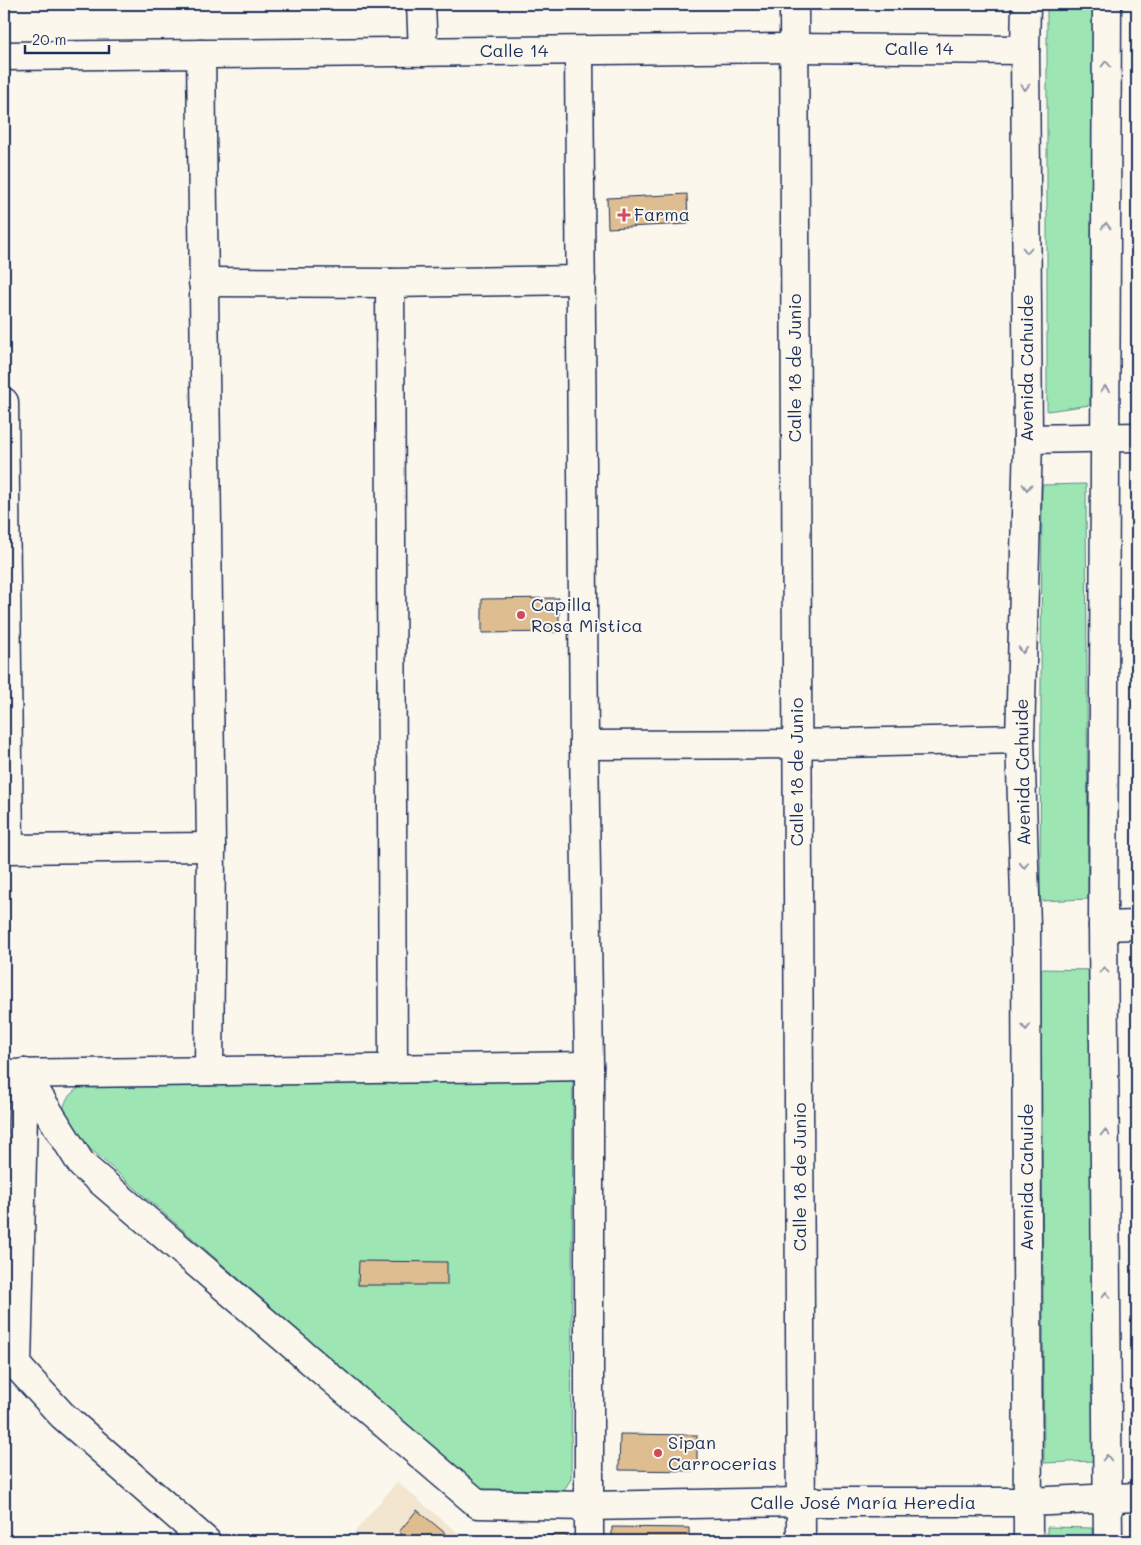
<svg xmlns="http://www.w3.org/2000/svg" width="1141" height="1545" font-family="Mali,sans-serif">
<style>
.built{fill:#f2e6d0}
.green{fill:#9de6b4;stroke:#5c8a89}
.building{fill:#debe90;stroke:#1b2f5e}
.lines{fill:none;stroke-linecap:round;stroke-linejoin:round}
.minor-casing{stroke:#1b2f5e;stroke-width:31}
.major-casing{stroke:#1b2f5e;stroke-width:31}
.minor{stroke:#fbf7ec;stroke-width:28}
.major{stroke:#fbf7ec;stroke-width:28}
.oneway{stroke:#8b93a5}
.poi-dot{fill:#d1495b;stroke:#fbf7ec;stroke-width:2}
.labels{text-anchor:middle;stroke-width:4;stroke-linejoin:round;paint-order:stroke}
.street-label{font-size:18px;fill:#1b2f5e;stroke:#fbf7ec}
.poi-label{font-size:18px;fill:#1b2f5e;stroke:#fbf7ec;text-anchor:start}
</style>
<rect width="100%" height="100%" fill="#fbf7ec"/>
<filter id="ink" filterUnits="userSpaceOnUse"><feTurbulence type="fractalNoise" baseFrequency=".02" numOctaves="2"/><feDisplacementMap in="SourceGraphic" scale="10" xChannelSelector="R" yChannelSelector="G"/><feConvolveMatrix kernelMatrix="1 2 1 2 8 2 1 2 1" color-interpolation-filters="sRGB"/></filter>
<g filter="url(#ink)">
<polygon class="built" points="397,1482 464,1538 503,1537 507,1541 347,1541"/>
<g class="green">
<polygon points="1047,4 1093,4 1090,405 1047,411"/>
<polygon points="1086,484 1088,899 1040,901 1042,485"/>
<polygon points="1041,969 1094,970 1094,1461 1044,1463"/>
<path d="M573 1078 571 1479 564 1490 479 1489 63 1125C62 1104 65 1096 83 1085Z"/>
<polygon points="1047,1527 1092,1528 1092,1541 1047,1541"/>
</g>
<g class="building">
<polygon points="687,194 688,224 608,228 607,198"/>
<polygon points="559,598 559,632 482,633 482,599"/>
<polygon points="359,1261 447,1262 447,1285 358,1285"/>
<polygon points="620,1434 697,1435 697,1471 619,1470"/>
<polygon points="417,1510 445,1533 438,1541 410,1541 399,1532"/>
<polygon points="612,1527 689,1528 689,1541 612,1541"/>
<polygon points="566,1535 567,1541 533,1541 533,1536"/>
</g>
<g class="lines">
<g class="minor-casing">
<g id="minor">
<polyline points="421,4 423,52"/>
<polyline points="794,4 801,1541"/>
<polyline points="579,51 584,745 589,1066 589,1541"/>
<polyline points="201,54 211,847 209,1071"/>
<polyline points="4,56 793,48 1025,50"/>
<polyline points="203,282 390,283 581,280"/>
<polyline points="390,283 393,1069"/>
<polyline points="4,402 9,849"/>
<polyline points="1028,439 1137,437"/>
<polyline points="584,745 797,744 1020,739"/>
<polyline points="4,849 211,847"/>
<polyline points="1103,926 1137,925"/>
<polyline points="24,1073 82,1165 478,1504 589,1506 801,1502 1028,1502 1137,1497"/>
<polyline points="24,1073 17,1366 62,1415 206,1541"/>
<polyline points="4,1074 589,1066"/>
</g>
</g>
<g class="major-casing">
<g id="major">
<polyline points="1026,4 1025,50 1028,439 1020,739 1026,926 1028,1541"/>
<polyline points="1107,4 1103,926 1108,1541"/>
</g>
</g>
<use href="#minor" class="minor"/>
<use href="#major" class="major"/>
</g>
<defs><path id="oneway-chevron" d="M-2-3.5L2.5 0L-2 3.5" fill="none" stroke-width="1.6" stroke-linecap="round" stroke-linejoin="round" transform="scale(1.25)"/></defs>
<g class="oneway">
<use href="#oneway-chevron" transform="translate(1106 64) rotate(-90)"/>
<use href="#oneway-chevron" transform="translate(1025 87) rotate(90)"/>
<use href="#oneway-chevron" transform="translate(1106 226) rotate(-90)"/>
<use href="#oneway-chevron" transform="translate(1027 250) rotate(90)"/>
<use href="#oneway-chevron" transform="translate(1105 389) rotate(-90)"/>
<use href="#oneway-chevron" transform="translate(1027 487) rotate(91)"/>
<use href="#oneway-chevron" transform="translate(1023 650) rotate(91)"/>
<use href="#oneway-chevron" transform="translate(1024 865) rotate(88)"/>
<use href="#oneway-chevron" transform="translate(1104 970) rotate(-90)"/>
<use href="#oneway-chevron" transform="translate(1026 1027) rotate(90)"/>
<use href="#oneway-chevron" transform="translate(1105 1133) rotate(-90)"/>
<use href="#oneway-chevron" transform="translate(1106 1295) rotate(-90)"/>
<use href="#oneway-chevron" transform="translate(1107 1458) rotate(-90)"/>
</g>
</g>
<g class="poi-dot">
<path d="M621.5 207.5h5v5h5v5h-5v5h-5v-5h-5v-5h5z"/>
<circle cx="521" cy="615" r="5"/>
<circle cx="658" cy="1453" r="5"/>
</g>
<g class="labels">
<g class="street-label">
<text x="919" y="55">Calle 14</text>
<text x="514" y="57">Calle 14</text>
<text transform="translate(795 368) rotate(-90)" y="6">Calle 18 de Junio</text>
<text transform="translate(1027 368) rotate(-90)" y="6">Avenida Cahuide</text>
<text transform="translate(797 772) rotate(-90)" y="6">Calle 18 de Junio</text>
<text transform="translate(1023 772) rotate(-91)" y="6">Avenida Cahuide</text>
<text transform="translate(800 1177) rotate(-90)" y="6">Calle 18 de Junio</text>
<text transform="translate(1027 1177) rotate(-90)" y="6">Avenida Cahuide</text>
<text x="863" y="1509">Calle José María Heredia</text>
</g>
<g class="poi-label">
<text x="634" y="221">Farma</text>
<text x="531" y="611">Capilla<tspan x="531" dy="21">Rosa Mistica</tspan></text>
<text x="668" y="1449">Sipan<tspan x="668" dy="21">Carrocerias</tspan></text>
</g>
</g>
<rect width="1141" height="1545" fill="none" stroke="#fbf7ec" stroke-width="20"/>
<rect x="10" y="10" width="1121" height="1525" fill="none" stroke="#1b2f5e" stroke-width="2" filter="url(#ink)"/>
<path d="M25 45v8h84v-8" fill="none" stroke="#1b2f5e" stroke-width="2.5"/>
<text x="32" y="45" font-size="15" fill="#1b2f5e" stroke="#fbf7ec" stroke-width="4" paint-order="stroke">20 m</text>
</svg>
